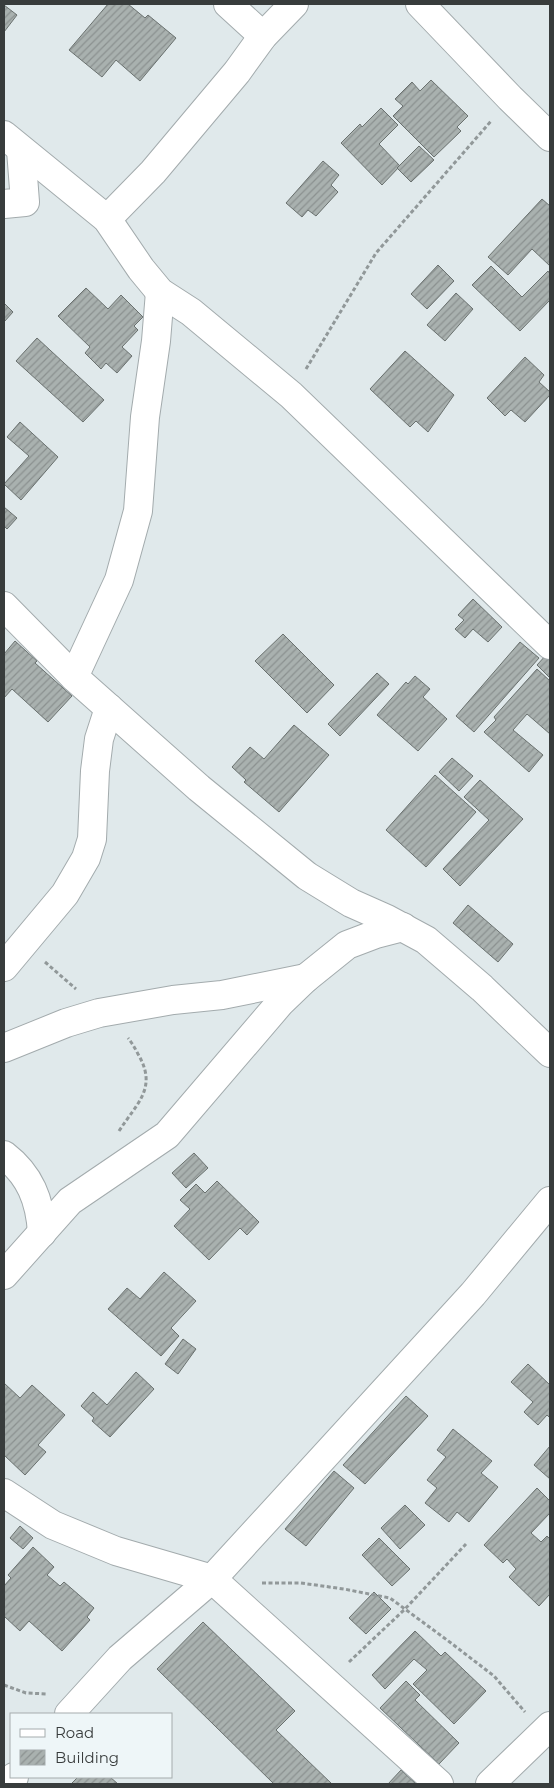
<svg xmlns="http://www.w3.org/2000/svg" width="554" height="1788" font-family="Montserrat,sans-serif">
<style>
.building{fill:url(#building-hatch);stroke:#6a716f}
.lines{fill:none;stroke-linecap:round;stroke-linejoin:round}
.street-casing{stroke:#a3abad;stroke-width:30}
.path{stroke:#919899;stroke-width:3;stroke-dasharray:4 2.5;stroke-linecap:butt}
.street{stroke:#fff;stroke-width:28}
</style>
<defs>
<pattern id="building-hatch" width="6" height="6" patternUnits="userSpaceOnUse" patternTransform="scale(1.25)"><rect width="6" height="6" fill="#a9b1af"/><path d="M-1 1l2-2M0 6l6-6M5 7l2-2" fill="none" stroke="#8b9190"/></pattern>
</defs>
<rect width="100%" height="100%" fill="#e0e9eb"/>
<g class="building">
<polygon points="108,4 128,4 145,18 148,15 176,38 140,81 116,60 102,77 69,50"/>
<polygon points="4,5 17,15 4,32"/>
<polygon points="431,80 468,116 457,127 461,131 434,157 393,116 403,106 395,99 412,82 420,91"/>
<polygon points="381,108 398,125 379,144 400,166 382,185 341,143 360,124 362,127"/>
<polygon points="419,146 434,160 411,182 397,168"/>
<polygon points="323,161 339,175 331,185 338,192 316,216 308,210 302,217 286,203"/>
<polygon points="542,199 550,206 550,266 532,249 508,275 488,257"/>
<polygon points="438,265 454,281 427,309 411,294"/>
<polygon points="491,266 522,297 548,271 550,274 550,300 520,331 472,285"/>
<polygon points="86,288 108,309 121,295 143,317 134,326 138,330 122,347 132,356 117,373 106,363 101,369 85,353 90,347 58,316"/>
<polygon points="456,293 473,309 445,341 427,325"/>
<polygon points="4,303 13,312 4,322"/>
<polygon points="37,338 104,400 83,422 16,361"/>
<polygon points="405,351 454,395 428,432 416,421 410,427 370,389"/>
<polygon points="525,357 544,375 539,382 550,392 550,395 525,422 511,410 505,416 487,398"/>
<polygon points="20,422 58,457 21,500 4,484 29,456 7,437"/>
<polygon points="4,507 17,518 7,529 4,526"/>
<polygon points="473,599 502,627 488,642 473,629 465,638 455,629 464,620 458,615"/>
<polygon points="283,634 334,685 307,713 255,661"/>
<polygon points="15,641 37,661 35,663 72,696 48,722 12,689 4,698 4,654"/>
<polygon points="520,642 539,658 474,732 456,716"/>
<polygon points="547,654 550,658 550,678 537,665"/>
<polygon points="537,669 550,681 550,734 527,714 513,730 543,755 529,772 484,732 496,720 494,717"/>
<polygon points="377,673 389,684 340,736 328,724"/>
<polygon points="415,676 430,689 423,697 447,719 418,751 377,715 406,682 408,684"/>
<polygon points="294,725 329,755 279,812 244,782 246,780 232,767 250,747 264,759"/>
<polygon points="452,758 473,776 459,791 439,772"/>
<polygon points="435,775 476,812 426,867 386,830"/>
<polygon points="480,780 523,819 460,886 443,869 489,820 464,797"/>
<polygon points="468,905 513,944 498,962 453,923"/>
<polygon points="194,1153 208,1168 186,1188 172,1173"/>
<polygon points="217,1181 259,1222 247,1235 240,1228 209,1260 174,1226 190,1209 180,1200 196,1184 205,1193"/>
<polygon points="164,1272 196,1301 171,1328 179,1336 161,1356 108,1309 127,1288 140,1299"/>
<polygon points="183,1339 196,1349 178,1374 165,1364"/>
<polygon points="528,1364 550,1385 550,1418 547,1415 538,1425 524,1412 533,1402 511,1382"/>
<polygon points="136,1372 154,1389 110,1437 92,1421 94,1418 81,1406 93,1392 107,1405"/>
<polygon points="4,1383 20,1398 32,1385 65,1415 38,1445 46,1452 25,1475 4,1455"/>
<polygon points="406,1396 428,1416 365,1484 343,1465"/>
<polygon points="453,1429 492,1461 481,1473 498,1487 469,1522 457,1512 449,1522 425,1503 437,1488 427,1480 446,1457 437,1450"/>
<polygon points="550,1446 550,1479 534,1465"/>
<polygon points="334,1471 354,1488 306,1546 285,1529"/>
<polygon points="537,1488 550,1501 550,1513 531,1533 541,1542 547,1536 550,1539 550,1594 539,1606 509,1577 516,1569 507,1559 503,1563 484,1545"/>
<polygon points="405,1505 425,1525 400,1549 381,1528"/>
<polygon points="20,1526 33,1538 23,1549 10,1538"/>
<polygon points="379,1538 410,1569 392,1586 362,1555"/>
<polygon points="33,1547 54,1567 47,1575 60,1586 64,1582 94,1608 87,1617 90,1620 62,1651 29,1621 20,1631 4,1616 4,1586 11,1578 8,1575"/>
<polygon points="374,1592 391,1609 366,1634 349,1618"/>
<polygon points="203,1622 295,1711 276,1730 332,1784 274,1784 157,1669"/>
<polygon points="415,1631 441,1656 445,1652 486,1691 454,1724 413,1684 427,1670 414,1659 385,1689 372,1675"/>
<polygon points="406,1681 420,1695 415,1700 459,1743 439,1764 380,1708"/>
<polygon points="401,1770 416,1784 388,1784"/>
<polygon points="78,1777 110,1777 118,1784 71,1784"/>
</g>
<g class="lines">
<g class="street-casing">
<g id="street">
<polyline points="228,4 263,36"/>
<polyline points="420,4 510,98 550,137"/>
<polyline points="4,135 107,219 141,269 160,292 191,312 291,395 550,645"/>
<polyline points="4,204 25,202 21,150"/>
<polyline points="107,219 153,172 237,72 263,36 294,4"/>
<polyline points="4,606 74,677 199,788 307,876 351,903 387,919 426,940 482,988 550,1053"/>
<polyline points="74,677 119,580 138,511 145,417 156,341 160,292"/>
<polyline points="4,967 65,894 86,858 92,839 95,771 99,739 109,708"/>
<polyline points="4,1048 66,1023 99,1013 173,1000 222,995 306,978"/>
<path d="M4 1155C30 1175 40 1200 42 1233"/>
<polyline points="4,1275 70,1201 167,1135 280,1003 306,978 347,945 376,934 403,927"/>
<polyline points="4,1493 53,1525 116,1551 212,1579 439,1784"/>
<polyline points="69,1714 120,1658 212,1579 473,1294 550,1201"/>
<polyline points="7,1784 14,1777"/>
<polyline points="490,1784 550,1726"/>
</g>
</g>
<g class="path">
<polyline points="306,369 376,253 492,120"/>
<polyline points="45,962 76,989"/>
<path d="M119 1131C137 1103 158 1088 138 1054 135 1048 132 1043 128 1038"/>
<polyline points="262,1583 301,1583 344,1589 390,1598 451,1643 494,1676 525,1712"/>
<polyline points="349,1662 405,1609 466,1544"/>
<polyline points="4,1685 26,1693 48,1694"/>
</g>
<use href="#street" class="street"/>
</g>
<rect width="554" height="1788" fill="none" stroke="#383c3c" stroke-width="10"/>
<rect x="10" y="1713" width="162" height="65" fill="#eef6f8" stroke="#a5acad"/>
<rect x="20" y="1729" width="25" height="8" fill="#ffffff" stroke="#a5acad"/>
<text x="55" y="1738" font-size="15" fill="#383c3c">Road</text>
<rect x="20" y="1750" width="25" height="15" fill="url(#building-hatch)" stroke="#a5acad"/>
<text x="55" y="1763" font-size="15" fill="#383c3c">Building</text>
</svg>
